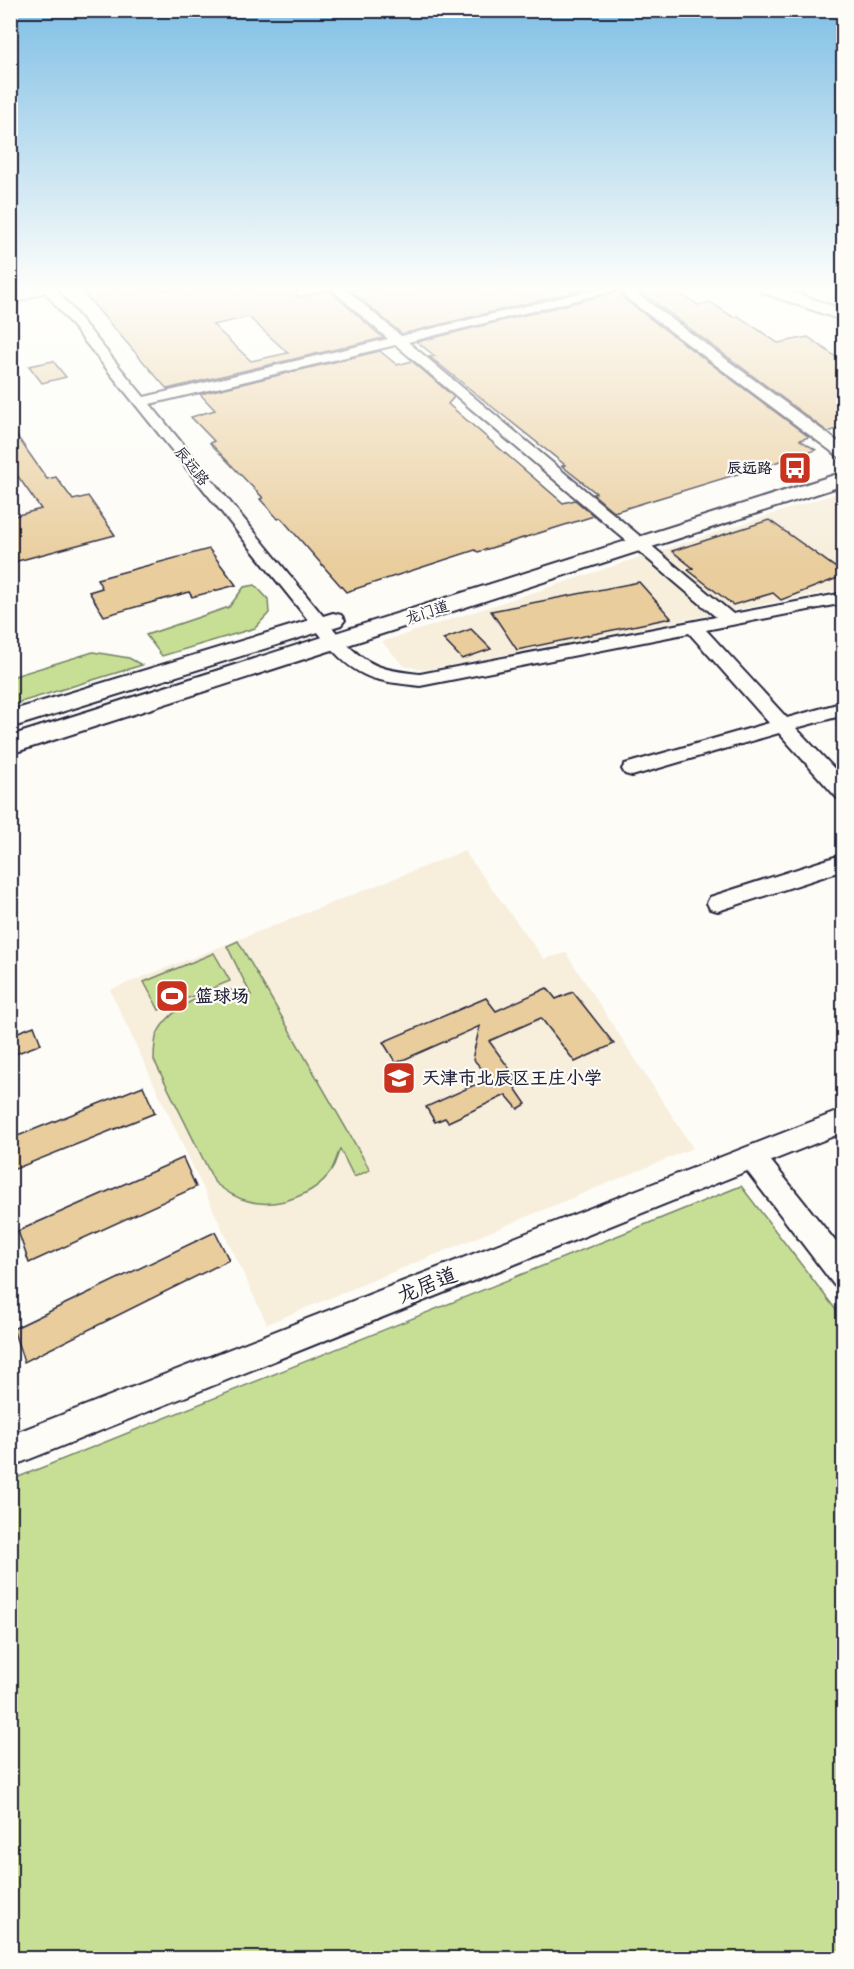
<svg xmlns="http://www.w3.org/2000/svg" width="854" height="1969" font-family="'Playpen Sans','LXGW WenKai TC',sans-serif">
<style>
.built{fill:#f7eedc}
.green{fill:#c7df95;stroke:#748068;stroke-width:1.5}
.building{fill:#e9cd9d;stroke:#22223b;stroke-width:1.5;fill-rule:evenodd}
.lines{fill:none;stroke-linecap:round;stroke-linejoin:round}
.minor-casing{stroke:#22223b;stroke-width:4}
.major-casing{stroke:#22223b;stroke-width:4}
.minor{fill:#fdfcf7;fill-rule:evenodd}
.major{fill:#fdfcf7;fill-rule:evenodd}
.labels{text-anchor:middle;stroke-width:4.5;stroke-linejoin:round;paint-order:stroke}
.far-street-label{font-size:15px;fill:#22223b;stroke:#fdfcf7}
.far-poi-label{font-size:15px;font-weight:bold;fill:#22223b;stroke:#fdfcf7;text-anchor:end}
.poi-label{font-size:18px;font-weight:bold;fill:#22223b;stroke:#fdfcf7;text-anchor:start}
.near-street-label{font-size:21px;fill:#22223b;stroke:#fdfcf7}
</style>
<rect width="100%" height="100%" fill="#fdfcf7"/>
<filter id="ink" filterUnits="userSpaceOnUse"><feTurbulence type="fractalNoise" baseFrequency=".0167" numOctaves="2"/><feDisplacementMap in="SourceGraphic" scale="12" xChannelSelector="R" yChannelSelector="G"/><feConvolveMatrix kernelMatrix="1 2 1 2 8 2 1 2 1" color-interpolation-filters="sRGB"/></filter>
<g filter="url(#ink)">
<g class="built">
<polygon points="843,491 843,589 425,670 404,666 382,642"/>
<polygon points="464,851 544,959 566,953 693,1148 267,1324 110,990"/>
</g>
<g class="green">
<polygon points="255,585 268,599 269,613 255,628 162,656 146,635 229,607 244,587"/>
<polygon points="93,652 129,658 142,665 11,705 11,677"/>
<path d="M238 941 370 1170 354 1177 340 1149C337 1156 335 1164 331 1171 315 1195 276 1209 248 1201 235 1198 226 1191 215 1183L154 1060C154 1051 154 1040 158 1032 170 1010 204 990 228 990 236 990 244 994 251 995L227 946Z"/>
<polygon points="214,953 230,981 159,1010 144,982"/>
<polygon points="741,1186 843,1319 843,1958 11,1958 11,1480"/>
</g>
<g class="building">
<path d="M80 289H183L184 293 202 289H296L297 297 329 290 383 338 167 389ZM249 317 255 323 288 353 251 361 213 325Z"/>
<polygon points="349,289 494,289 499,293 515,289 586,289 402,334"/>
<polygon points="637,289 673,289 698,305 710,302 733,317 738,316 778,343 808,337 843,362 843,427 828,432"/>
<polygon points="621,291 624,299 809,437 800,440 816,450 614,512 593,494 596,493 562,466 565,465 430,357 435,356 417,342"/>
<polygon points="380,351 397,365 412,361 454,397 448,404 563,503 575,500 594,516 478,552 475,550 346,592 281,518 278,519 260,499 263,498 210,443 214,441 191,417 215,410 200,394"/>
<polygon points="53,361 66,377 42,383 29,366"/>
<polygon points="10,426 47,479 56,477 73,500 88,496 115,535 10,563 10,517 41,509 10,465"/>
<polygon points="769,520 843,573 843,576 781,600 773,593 733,605 688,570 693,568 672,551"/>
<polygon points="209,549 236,585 192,597 189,592 104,616 89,592 102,588 97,579"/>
<polygon points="639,582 671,618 517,650 491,611"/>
<polygon points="471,629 491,649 462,659 443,639"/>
<polygon points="547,988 556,999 573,992 614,1044 575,1062 541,1018 489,1041 517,1079 511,1082 526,1104 518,1109 506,1095 448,1122 445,1118 435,1122 426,1107 490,1078 474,1060 473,1055 480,1026 396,1063 383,1042 486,998 496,1011"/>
<polygon points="34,1026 41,1044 10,1056 10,1035"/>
<polygon points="143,1086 155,1113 10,1171 10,1139"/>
<polygon points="183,1158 196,1187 29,1263 18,1231"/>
<polygon points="215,1232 229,1260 24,1362 13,1329"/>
</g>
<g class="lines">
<g class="minor-casing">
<g id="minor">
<path d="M30 289H56L144 397 388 339 331 289H345L401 336 597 289H621L408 342 733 614 844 593V603L706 630 787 718 844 702V715L796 728 844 779V800L837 798 779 733 632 776 625 774 622 769 625 764 769 723 689 633 420 686C376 681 359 680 329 646L45 292 10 305V296ZM396 345 716 617 420 674C382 670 368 667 341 638L150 404Z"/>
<polygon points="622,289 634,289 635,292 844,446 844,458 839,457 625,297"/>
<polygon points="844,854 844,870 718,911 710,909 707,903 710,897"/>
<polygon points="844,1109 844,1132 771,1161 844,1252 844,1288 834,1285 747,1171 10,1467 10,1435"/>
</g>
</g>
<g class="major-casing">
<g id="major">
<polygon points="759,289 784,289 844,310 844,321 761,292"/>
<polygon points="844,472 844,485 10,754 10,736"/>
<polygon points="333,613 341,615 345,620 341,625 10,728 10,711"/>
</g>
</g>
<use href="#minor" class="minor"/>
<use href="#major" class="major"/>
</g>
</g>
<linearGradient id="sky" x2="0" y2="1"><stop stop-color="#7fbfe5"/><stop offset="0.51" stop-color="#fefefb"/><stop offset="1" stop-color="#fefefb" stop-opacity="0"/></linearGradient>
<rect width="854" height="565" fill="url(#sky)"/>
<defs>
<g id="bus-square" transform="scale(1.725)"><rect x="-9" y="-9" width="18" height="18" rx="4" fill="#c8321e" stroke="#fdfcf7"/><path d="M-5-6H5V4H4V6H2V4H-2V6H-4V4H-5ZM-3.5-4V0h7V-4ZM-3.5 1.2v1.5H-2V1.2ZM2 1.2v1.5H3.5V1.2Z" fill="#fff"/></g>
<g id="stadium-square" transform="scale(1.725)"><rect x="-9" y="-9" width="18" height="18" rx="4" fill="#c8321e" stroke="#fdfcf7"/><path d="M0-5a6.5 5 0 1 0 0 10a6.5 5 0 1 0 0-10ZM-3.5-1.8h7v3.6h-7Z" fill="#fff"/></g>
<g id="school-square" transform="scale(1.725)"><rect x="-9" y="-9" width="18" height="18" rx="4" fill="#c8321e" stroke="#fdfcf7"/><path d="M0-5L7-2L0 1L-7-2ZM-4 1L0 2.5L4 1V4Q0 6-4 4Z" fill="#fff"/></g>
</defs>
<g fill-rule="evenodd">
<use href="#bus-square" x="795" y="468"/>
<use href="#stadium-square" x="172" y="996"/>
<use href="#school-square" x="399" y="1078"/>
</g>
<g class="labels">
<g class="far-street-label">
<text transform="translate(192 466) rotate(51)" y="5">辰远路</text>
<text transform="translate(427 612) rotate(-18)" y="5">龙门道</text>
</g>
<g class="far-poi-label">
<text x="772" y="473">辰远路</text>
</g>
<g class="poi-label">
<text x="195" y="1002">篮球场</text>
<text x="422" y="1084">天津市北辰区王庄小学</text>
</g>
<g class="near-street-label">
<text transform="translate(427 1285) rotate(-22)" y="7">龙居道</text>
</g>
</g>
<rect width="854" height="1969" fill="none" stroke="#fdfcf7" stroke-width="36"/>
<rect x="18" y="18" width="818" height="1933" fill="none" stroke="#22223b" stroke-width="2" filter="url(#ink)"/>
</svg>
